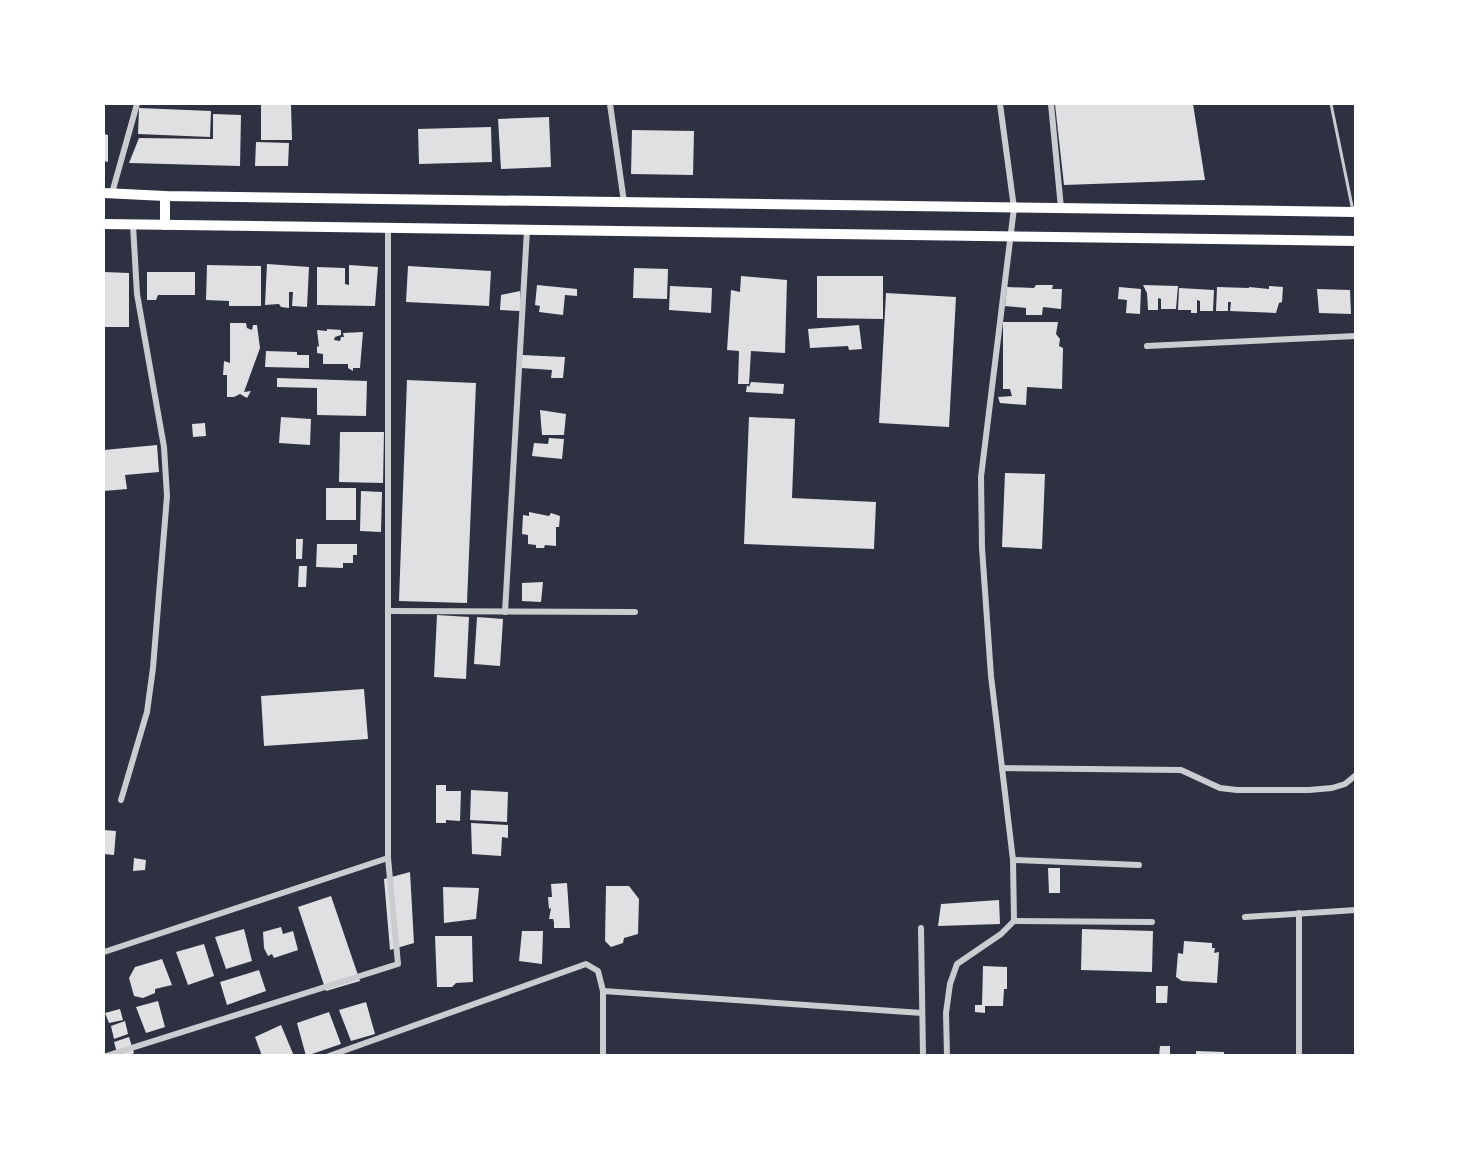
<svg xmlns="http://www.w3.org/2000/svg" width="1459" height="1159" font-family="Poppins,sans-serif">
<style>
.building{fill:#e0e0e3}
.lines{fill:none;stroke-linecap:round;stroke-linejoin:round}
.service{stroke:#caccd0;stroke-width:3}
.minor{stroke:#caccd0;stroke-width:6}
.trunk{stroke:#fff;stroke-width:10}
</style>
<rect width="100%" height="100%" fill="#2d3142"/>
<g class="building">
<polygon points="261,104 291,104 292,140 261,140"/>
<polygon points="1055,104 1193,104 1205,180 1064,185"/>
<polygon points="139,108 211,111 210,137 138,134"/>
<polygon points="213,114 241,115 240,166 129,163 139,138 213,139"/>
<polygon points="549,117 551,167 501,169 498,119"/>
<polygon points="491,127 492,162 419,164 418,129"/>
<polygon points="632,130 694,131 693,175 631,174"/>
<polygon points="104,134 108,135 108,162 104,161"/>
<polygon points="256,142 289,143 288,166 255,166"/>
<polygon points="267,264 309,267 307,307 292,306 293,292 289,292 289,308 281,307 279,304 265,305"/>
<polygon points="207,265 261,266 261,306 229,306 229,301 206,300"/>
<polygon points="349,265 378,267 375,306 317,305 317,267 345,268 345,284 349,285"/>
<polygon points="408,266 491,271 489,306 406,302"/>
<polygon points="634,268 668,269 667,299 633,298"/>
<polygon points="104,272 129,273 129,327 104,327"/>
<polygon points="147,272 195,272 195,295 158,295 156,300 147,300"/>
<polygon points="741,276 787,280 785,353 751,351 749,384 738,384 739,351 727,350 731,290 740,292"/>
<polygon points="817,276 883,276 883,319 817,318"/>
<polygon points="537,285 577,289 577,296 565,295 563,315 539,312 540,306 535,305"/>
<polygon points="1036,285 1053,285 1052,289 1062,289 1061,309 1043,307 1042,315 1026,315 1026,308 1005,306 1007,287 1034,288"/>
<polygon points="1143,285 1178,286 1176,309 1161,309 1161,299 1158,298 1158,310 1148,310 1147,293"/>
<polygon points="670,286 712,288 711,313 669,310"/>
<polygon points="1269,286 1283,287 1282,302 1279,303 1276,313 1230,311 1231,302 1228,302 1228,311 1216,311 1217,287 1249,288 1249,287 1269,289"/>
<polygon points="1119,287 1141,289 1140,314 1126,313 1127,300 1118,299"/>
<polygon points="1179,288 1214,290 1213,311 1200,311 1200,301 1197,300 1197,313 1191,313 1191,310 1178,310"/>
<polygon points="1317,289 1350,290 1351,314 1319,313"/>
<polygon points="520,291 520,311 500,310 501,295"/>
<polygon points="886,293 956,297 949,427 879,423"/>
<polygon points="1003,322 1058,322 1056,334 1060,339 1059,346 1063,348 1062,389 1027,387 1026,405 1000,403 998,397 1012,396 1010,389 1003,389"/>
<polygon points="230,323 246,323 247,328 252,330 253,325 257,325 260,348 244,392 251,391 247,398 240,394 234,397 227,397 227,375 223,375 224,361 230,363"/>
<polygon points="859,325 862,349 849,350 848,346 810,348 808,329"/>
<polygon points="327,329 341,330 341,335 335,337 334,340 340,341 341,337 344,337 343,333 363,332 360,368 353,368 353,371 348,368 348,364 323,364 323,354 317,353 317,346 319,347 317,330 327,331"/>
<polygon points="266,351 297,352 297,355 309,355 309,368 265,367"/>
<polygon points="522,355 565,357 563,378 551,378 552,370 521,368"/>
<polygon points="277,378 367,381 366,416 317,415 317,388 277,387"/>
<polygon points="407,380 476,383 467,603 399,601"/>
<polygon points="751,382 784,384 783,394 746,392 747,385 749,387"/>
<polygon points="540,410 566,414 564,435 542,435"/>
<polygon points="281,417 311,419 310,445 279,443"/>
<polygon points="749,417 795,419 792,498 876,502 874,549 744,544"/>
<polygon points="205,423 206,436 193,437 192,424"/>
<polygon points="340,432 384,432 383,483 339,482"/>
<polygon points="549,438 564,439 562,459 532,456 534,443 548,444"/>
<polygon points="157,445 159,472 125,475 127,489 104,491 104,450"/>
<polygon points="1005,473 1045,474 1042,549 1002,547"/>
<rect x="326" y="488" width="30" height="32"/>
<polygon points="361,491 382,492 381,532 360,531"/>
<polygon points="529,512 549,516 551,513 560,516 559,527 556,527 556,546 545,545 544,548 536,548 536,545 528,544 528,535 522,534 523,515 529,516"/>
<polygon points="296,539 303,539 302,559 296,559"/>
<polygon points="317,544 357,544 357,555 353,555 353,563 343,563 343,568 316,567"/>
<polygon points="299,566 307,566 306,587 298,587"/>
<polygon points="543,582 541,602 522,601 522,583"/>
<polygon points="437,615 469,617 466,679 434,677"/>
<polygon points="477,617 503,619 500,666 474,664"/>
<polygon points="364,689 368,739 264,746 261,696"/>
<polygon points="436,785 446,785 446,791 461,791 460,821 446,820 446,823 436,823"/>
<polygon points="471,790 508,792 507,822 470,820"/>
<polygon points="471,823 508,825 508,838 502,837 501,856 472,854"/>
<polygon points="104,830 116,831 114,855 104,854"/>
<polygon points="134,858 146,860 145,870 133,871"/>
<polygon points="1048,868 1060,868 1060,893 1049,893"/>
<polygon points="410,872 414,943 390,950 384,879"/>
<polygon points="567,883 570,928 554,928 554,922 553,919 549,919 551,908 549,909 548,897 552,897 551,884"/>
<polygon points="606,886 629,886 639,899 638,934 624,938 623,943 611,947 605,941"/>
<polygon points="443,887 479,888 476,919 444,923"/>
<polygon points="331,896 360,981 326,991 298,907"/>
<polygon points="999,900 1000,924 938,926 941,904"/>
<polygon points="281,927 283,934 293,931 298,950 274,958 272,954 268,956 264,948 263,932"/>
<polygon points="244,929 252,961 226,969 215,937"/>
<polygon points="1082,929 1153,931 1152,972 1081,970"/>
<polygon points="522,931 543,931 542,964 519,961"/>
<polygon points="435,936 472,936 473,982 456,983 452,987 437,987"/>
<polygon points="1184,941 1212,943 1212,948 1215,948 1214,953 1219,952 1217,983 1182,981 1176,977 1178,953 1183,954"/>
<polygon points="204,944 214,976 188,985 176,952"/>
<polygon points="162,959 172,985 155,989 155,993 143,998 134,996 129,978 135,967"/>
<polygon points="983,966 1007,967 1007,989 1004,989 1003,1006 985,1006 985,1013 975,1012 975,1005 982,1005"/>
<polygon points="259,970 266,991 227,1005 220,982"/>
<polygon points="1156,986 1168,986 1167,1003 1156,1003"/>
<polygon points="158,1001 165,1027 146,1033 136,1007"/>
<polygon points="366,1002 375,1034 351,1041 339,1010"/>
<polygon points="120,1009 123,1020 109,1023 105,1013"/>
<polygon points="329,1012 341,1044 306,1056 297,1023"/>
<polygon points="125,1021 128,1034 114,1039 111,1026"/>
<polygon points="281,1025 294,1056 262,1056 255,1037"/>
<polygon points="129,1037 134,1053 128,1056 118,1056 114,1042"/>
<polygon points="1160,1046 1170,1046 1170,1056 1159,1056"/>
<polygon points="1196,1051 1224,1052 1224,1056 1196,1056"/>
</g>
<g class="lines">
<polyline class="service" points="1331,104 1353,211"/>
<g class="minor">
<polyline points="610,104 624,202"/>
<polyline points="1051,104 1061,208"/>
<polyline points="112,193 137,104"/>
<polyline points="1147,346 1356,336"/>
<polyline points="389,611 635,612"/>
<polyline points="505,612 527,230"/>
<polyline points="1002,768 1181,770 1220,788 1237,790 1309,790 1332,788 1345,784 1356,775"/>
<polyline points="121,800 147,712 153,668 167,496 164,447 137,294 133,225"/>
<polyline points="1013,860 1139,865"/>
<polyline points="1299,913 1299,1056"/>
<polyline points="1245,917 1356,910"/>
<polyline points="1014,921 1152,922"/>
<polyline points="921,928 923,1056"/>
<polyline points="104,952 388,858 388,228"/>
<polyline points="603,991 922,1013"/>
<polyline points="106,1056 398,964 388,858"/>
<polyline points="329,1056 586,964 598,971 603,991 603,1056"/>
<polyline points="947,1056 946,1013 950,984 957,964 1001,934 1014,921 1013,860 991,676 982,548 981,477 1014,208 1000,104"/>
</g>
<g class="trunk">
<polyline points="104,193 165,196 1356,212"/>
<polyline points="104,224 1356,241"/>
<polyline points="165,225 165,196"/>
</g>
</g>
<rect width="1459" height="1159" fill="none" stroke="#ffffff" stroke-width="210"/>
</svg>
